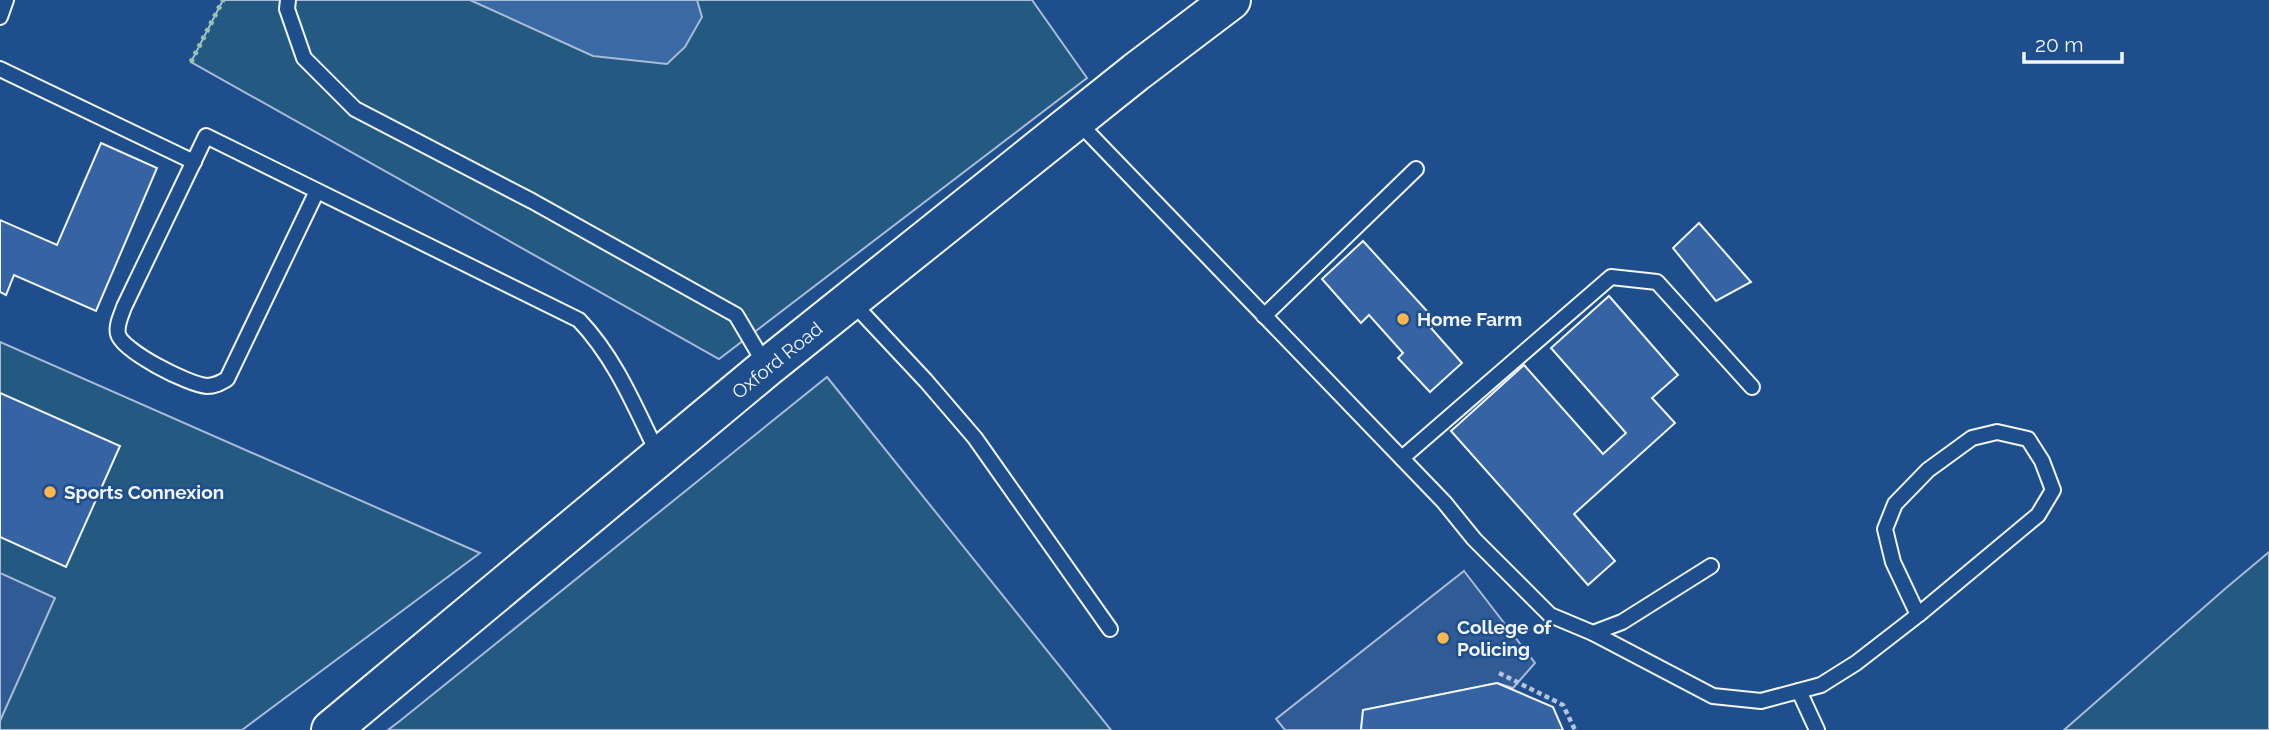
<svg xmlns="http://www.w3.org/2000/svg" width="2269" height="730" font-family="Raleway,sans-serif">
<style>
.green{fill:#245a82;stroke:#a8bbd7;stroke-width:2}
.parking{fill:#305b95;stroke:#a8bbd7;stroke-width:2}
.water{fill:#3b69a3;stroke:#a8bbd7;stroke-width:2}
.building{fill:#3563a3;stroke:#f2f6ff;stroke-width:2}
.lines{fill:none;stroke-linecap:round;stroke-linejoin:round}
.lane-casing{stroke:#f2f6ff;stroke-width:18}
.highway-casing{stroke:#f2f6ff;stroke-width:42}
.path{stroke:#b3c4dc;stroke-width:4.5;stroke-dasharray:5 3.5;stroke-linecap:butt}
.lane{stroke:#1f4e8c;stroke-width:14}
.highway{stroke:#1f4e8c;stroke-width:38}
.hedge{stroke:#97c8a6;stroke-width:5;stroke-dasharray:3.5 5;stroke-linecap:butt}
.poi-dot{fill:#ffb74d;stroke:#1f4e8c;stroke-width:2.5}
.labels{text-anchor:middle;stroke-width:5;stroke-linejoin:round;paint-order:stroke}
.poi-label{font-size:19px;font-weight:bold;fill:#f2f6ff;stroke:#1f4e8c;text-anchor:start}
.street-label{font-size:19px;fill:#f2f6ff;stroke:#1f4e8c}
</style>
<rect width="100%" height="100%" fill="#1f4e8c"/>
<g class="green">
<polygon points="223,0 1032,0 1087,78 719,359 191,62"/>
<polygon points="0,342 480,553 242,730 0,730"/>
<polygon points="827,377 1111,730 388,730 401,720"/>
<polygon points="2269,552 2269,730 2064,730 2226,588"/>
</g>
<g class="parking">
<polygon points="1464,571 1535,663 1513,688 1497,683 1363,710 1361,730 1285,730 1276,719"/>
<polygon points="0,573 55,598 0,721"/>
</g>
<polygon class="water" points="470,0 697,0 702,17 685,47 667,64 593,56"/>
<g class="building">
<polygon points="101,143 157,168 96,311 14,275 6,295 0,292 0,220 57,245"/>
<polygon points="1699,223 1751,282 1716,301 1673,248"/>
<polygon points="1363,241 1437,322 1431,328 1462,363 1430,392 1398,358 1403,353 1369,315 1361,323 1322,279"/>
<polygon points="1609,296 1678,375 1652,398 1675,423 1574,514 1615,561 1588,585 1451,431 1524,365 1603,454 1626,433 1551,348"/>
<polygon points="0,393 120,446 66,567 0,537"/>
<polygon points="1497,683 1553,707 1563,730 1361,730 1363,710"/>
</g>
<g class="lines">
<g class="lane-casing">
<g id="lane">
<polyline points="288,0 287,9 304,58 355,109 532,201 736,315 766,366"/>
<polyline points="0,17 6,0"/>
<polyline points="0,69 194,162"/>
<polyline points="1077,121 1444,502 1474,539 1550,615 1593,633 1622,622 1711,566"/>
<path d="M317 191 227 379C220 383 215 386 207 386 189 385 122 351 118 334 116 325 121 316 124 307L206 136 579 320C616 359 635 407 659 456"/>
<polyline points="851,301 926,381 975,438 1110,629"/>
<polyline points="1264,316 1416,169"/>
<polyline points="1402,458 1611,277 1657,282 1752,387"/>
<polyline points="1593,633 1713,696 1761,701 1821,685 1856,663 1918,615 2038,515 2053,490 2042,461 2028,439 1997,432 1972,438 1928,470 1895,504 1885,529 1893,562 1918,615"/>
<polyline points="1799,691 1817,730"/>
</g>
</g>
<g class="highway-casing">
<polyline id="highway" points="331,730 767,367 1136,72 1231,0"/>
</g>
<polyline class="path" points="1499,673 1563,705 1575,730"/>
<use href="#lane" class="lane"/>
<use href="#highway" class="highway"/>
<polyline class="hedge" points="191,62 223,0"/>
</g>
<g class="poi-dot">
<circle cx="1403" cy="319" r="7"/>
<circle cx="50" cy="492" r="7"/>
<circle cx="1443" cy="638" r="7"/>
</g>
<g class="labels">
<g class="poi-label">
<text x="1417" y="326">Home Farm</text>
<text x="64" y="499">Sports Connexion</text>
<text x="1457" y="634">College of<tspan x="1457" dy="22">Policing</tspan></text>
</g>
<g class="street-label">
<text transform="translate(777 360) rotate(-39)" y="7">Oxford Road</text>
</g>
</g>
<path d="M2024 52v10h98v-10" fill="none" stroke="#f2f6ff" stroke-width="3.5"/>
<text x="2035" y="52" font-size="21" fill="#f2f6ff" stroke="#1f4e8c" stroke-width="5" paint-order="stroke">20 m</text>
</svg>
